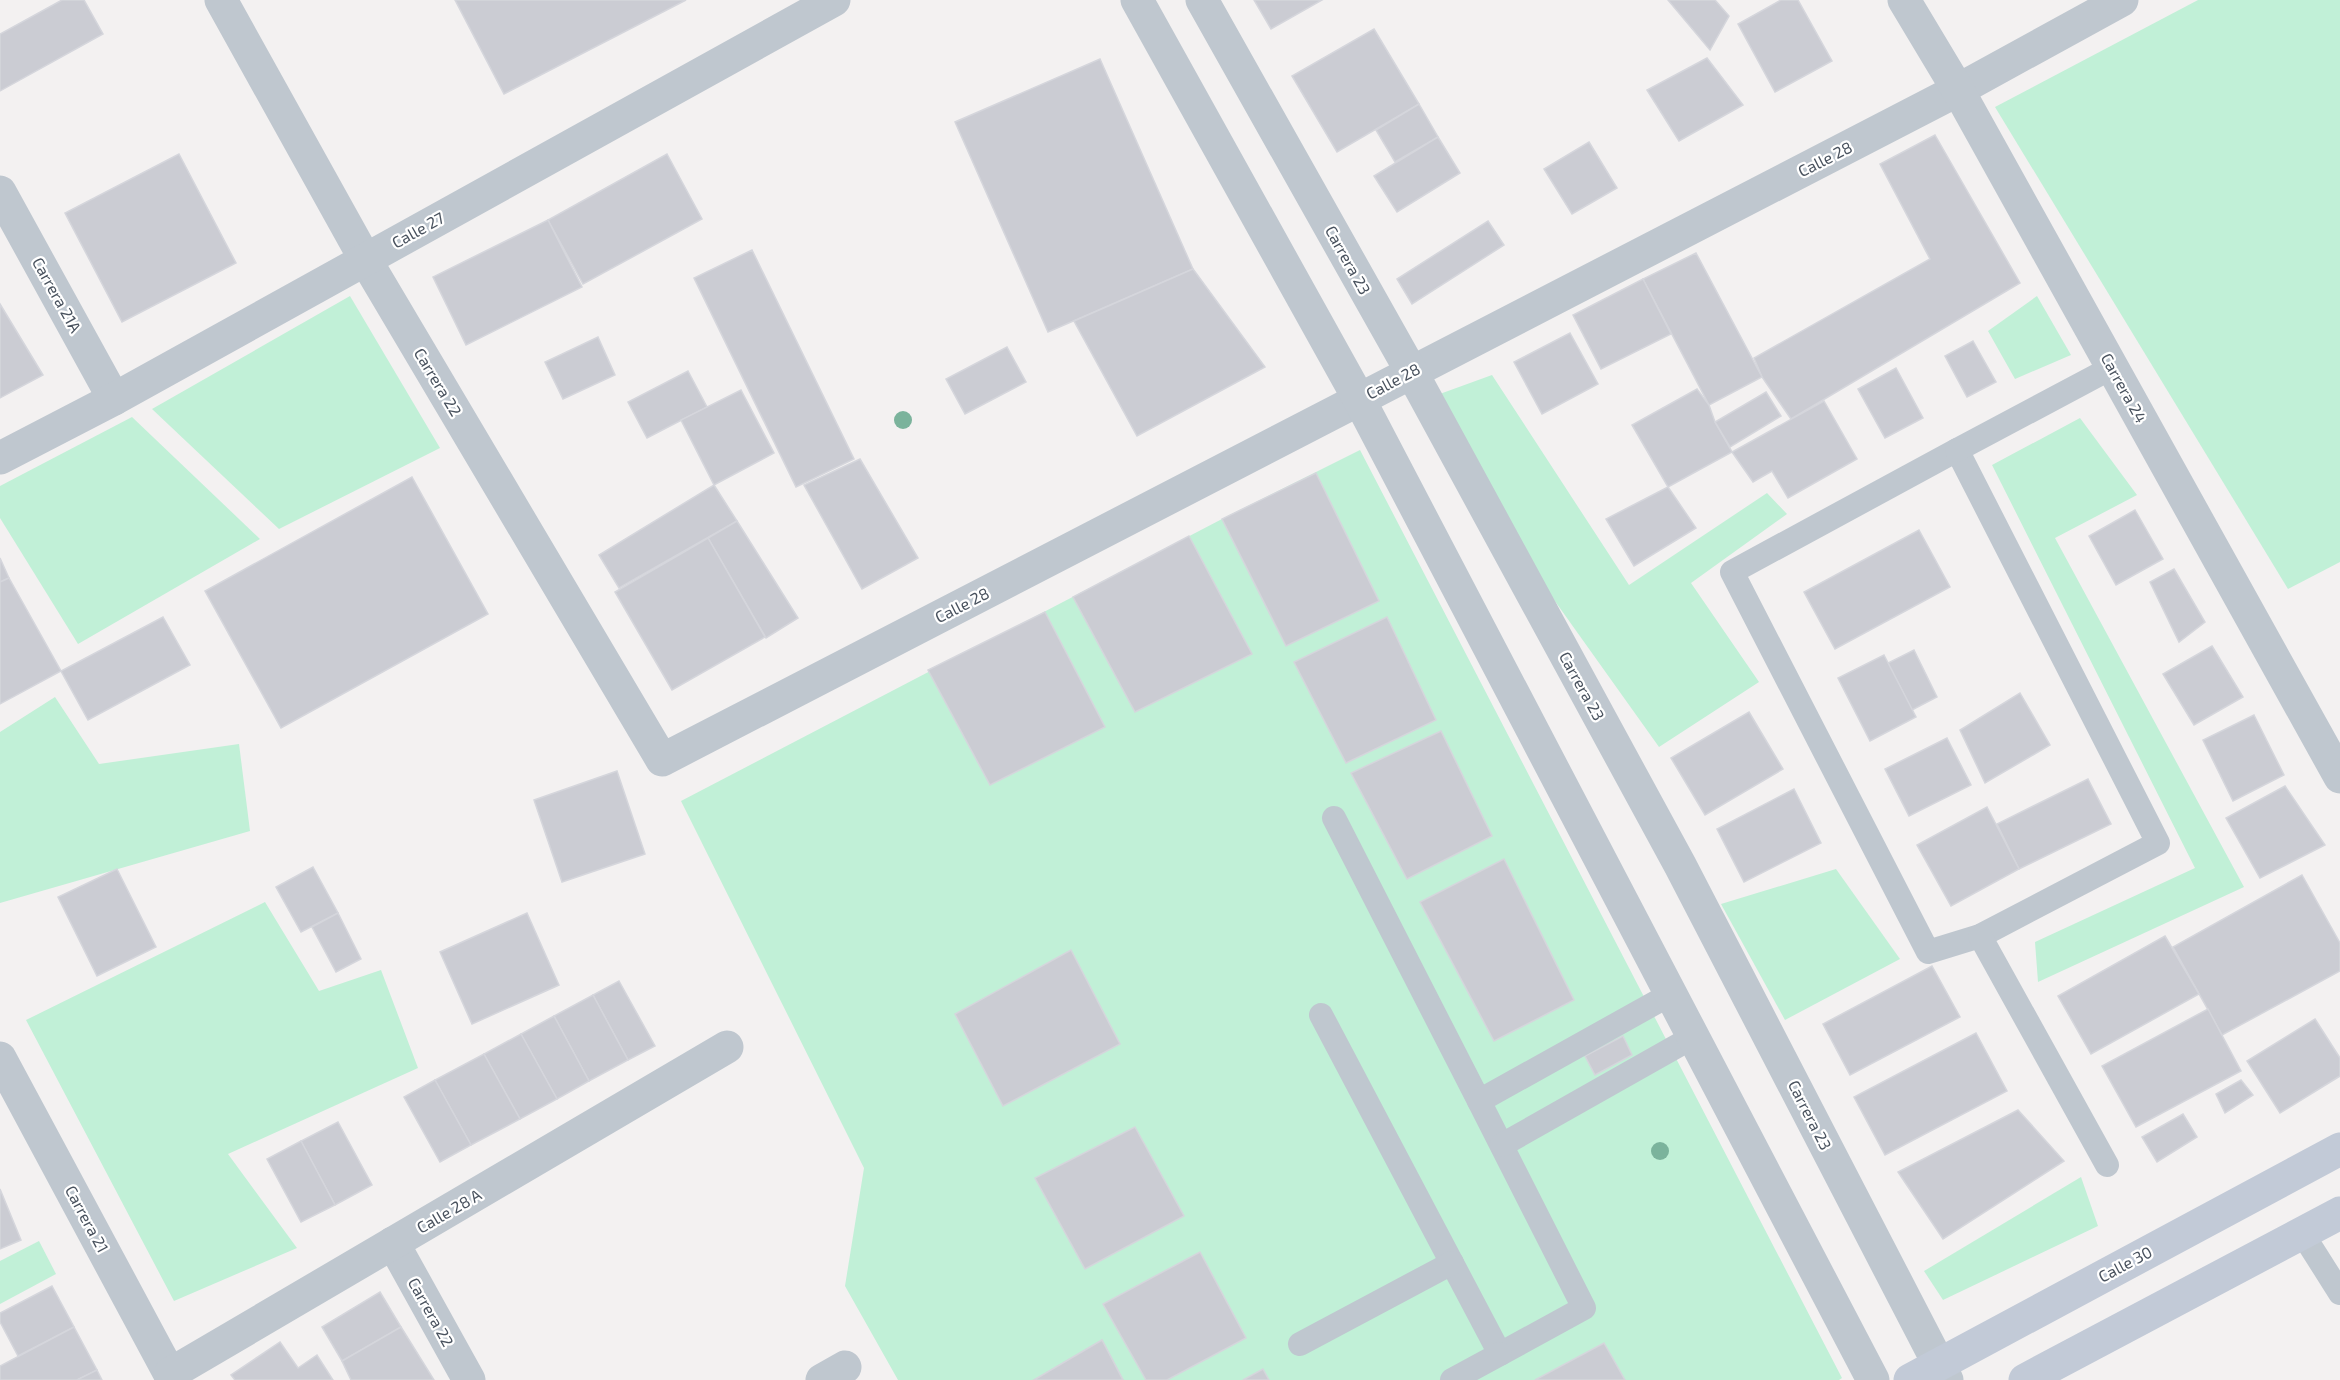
<svg xmlns="http://www.w3.org/2000/svg" width="2340" height="1380" font-family="'Exo 2',sans-serif">
<style>
.green{fill:#c1f0d7}
.building{fill:#cbccd3;stroke:#d5d6dc;stroke-width:1.5}
.lines{fill:none;stroke-linecap:round;stroke-linejoin:round}
.service{stroke:#bfc7cf;stroke-width:24}
.minor{stroke:#bfc7cf;stroke-width:33}
.tertiary{stroke:#bfc7cf;stroke-width:33}
.secondary{stroke:#c2cad7;stroke-width:33}
.tree{fill:#7bb39c}
.labels{text-anchor:middle;stroke-width:4.5;stroke-linejoin:round;paint-order:stroke}
.street-label{font-size:16px;fill:#49525e;stroke:#fff}
</style>
<rect width="100%" height="100%" fill="#f3f1f1"/>
<g class="green">
<polygon points="2198,0 2340,0 2340,562 2288,589 1995,107"/>
<polygon points="350,296 440,448 279,529 152,409"/>
<polygon points="2037,296 2071,355 2015,379 1988,331"/>
<polygon points="1492,375 1629,585 1767,493 1787,514 1691,583 1759,682 1659,747 1552,597 1437,395"/>
<polygon points="132,417 260,539 78,644 0,518 0,486"/>
<polygon points="2080,418 2137,495 2055,538 2244,887 2038,982 2035,942 2195,868 1992,465"/>
<polygon points="1360,450 1842,1378 1839,1380 898,1380 845,1286 864,1168 681,801 1222,519"/>
<polygon points="55,697 99,764 239,744 250,831 0,903 0,732"/>
<polygon points="1836,869 1900,959 1785,1020 1721,904"/>
<polygon points="265,902 319,991 381,970 418,1068 228,1154 297,1248 174,1301 26,1020"/>
<polygon points="2081,1177 2098,1226 1943,1300 1924,1271"/>
<polygon points="39,1241 56,1274 0,1304 0,1261"/>
</g>
<g class="building">
<polygon points="62,0 84,0 103,34 0,91 0,34"/>
<polygon points="455,0 686,0 504,94"/>
<polygon points="1254,0 1322,0 1271,29"/>
<polygon points="1668,0 1715,0 1729,16 1710,50"/>
<polygon points="1781,0 1798,0 1832,61 1775,92 1738,24"/>
<polygon points="1374,29 1419,104 1337,152 1292,76"/>
<polygon points="1707,58 1743,105 1679,141 1647,90"/>
<polygon points="1100,59 1193,269 1048,332 955,122"/>
<polygon points="1419,104 1438,137 1395,162 1376,130"/>
<polygon points="1935,135 2020,283 1791,419 1762,377 1754,358 1930,259 1880,164"/>
<polygon points="1438,137 1460,173 1397,212 1374,176"/>
<polygon points="1589,142 1617,188 1572,214 1544,169"/>
<polygon points="179,154 236,263 122,322 65,213"/>
<polygon points="667,154 702,219 583,284 548,220"/>
<polygon points="548,220 582,287 466,345 433,277"/>
<polygon points="1488,221 1504,245 1412,304 1397,279"/>
<polygon points="752,250 854,459 796,487 694,278"/>
<polygon points="1696,253 1762,377 1709,405 1643,279"/>
<polygon points="1193,269 1265,367 1137,436 1074,321"/>
<polygon points="1643,279 1671,334 1601,369 1573,315"/>
<polygon points="0,304 43,375 0,398"/>
<polygon points="1570,333 1598,384 1542,414 1514,362"/>
<polygon points="598,337 615,375 563,399 545,362"/>
<polygon points="1973,341 1996,382 1967,397 1945,356"/>
<polygon points="1007,347 1026,382 965,414 946,379"/>
<polygon points="1896,368 1923,418 1885,438 1858,389"/>
<polygon points="688,371 707,407 647,438 628,402"/>
<polygon points="1697,389 1709,405 1715,422 1732,452 1668,487 1632,425"/>
<polygon points="741,390 774,453 714,485 681,420"/>
<polygon points="1766,392 1781,416 1730,447 1715,422"/>
<polygon points="1824,401 1857,459 1788,498 1772,471 1753,482 1732,452"/>
<polygon points="860,459 918,558 862,589 804,485"/>
<polygon points="1316,473 1379,601 1286,646 1222,519"/>
<polygon points="412,477 488,614 281,728 205,591"/>
<polygon points="714,485 737,521 619,588 599,555"/>
<polygon points="1668,487 1696,528 1634,566 1606,519"/>
<polygon points="2135,510 2163,559 2116,585 2089,536"/>
<polygon points="737,521 798,618 766,638 708,538"/>
<polygon points="1919,530 1950,587 1835,649 1804,592"/>
<polygon points="1189,536 1252,654 1135,712 1073,597"/>
<polygon points="708,538 765,637 672,690 615,592"/>
<polygon points="0,558 9,578 0,582"/>
<polygon points="2174,569 2205,622 2179,642 2150,582"/>
<polygon points="9,578 61,671 0,704 0,582"/>
<polygon points="1045,612 1105,727 990,785 928,670"/>
<polygon points="163,617 190,665 88,720 61,671"/>
<polygon points="1387,617 1436,720 1346,763 1294,662"/>
<polygon points="2212,646 2243,697 2194,725 2163,674"/>
<polygon points="1914,650 1937,697 1912,710 1888,663"/>
<polygon points="1884,655 1916,717 1870,741 1838,678"/>
<polygon points="2020,693 2050,745 1985,783 1960,730"/>
<polygon points="1749,712 1783,769 1705,815 1671,758"/>
<polygon points="2254,715 2284,775 2233,801 2203,740"/>
<polygon points="1441,731 1492,836 1407,879 1351,773"/>
<polygon points="1947,738 1971,785 1909,816 1885,769"/>
<polygon points="617,771 645,854 562,882 534,800"/>
<polygon points="2088,779 2111,824 2019,869 1997,824"/>
<polygon points="2285,786 2325,845 2260,878 2226,818"/>
<polygon points="1794,789 1821,843 1744,882 1717,829"/>
<polygon points="1987,807 2019,869 1951,906 1917,845"/>
<polygon points="1504,859 1574,1000 1494,1041 1420,902"/>
<polygon points="313,867 338,913 301,932 276,887"/>
<polygon points="117,869 156,947 97,976 58,897"/>
<polygon points="2302,875 2340,943 2340,971 2222,1035 2173,947"/>
<polygon points="338,913 361,959 336,972 312,927"/>
<polygon points="527,913 559,985 472,1024 440,952"/>
<polygon points="2165,936 2199,994 2091,1054 2058,996"/>
<polygon points="1071,950 1120,1044 1003,1106 955,1014"/>
<polygon points="1932,966 1960,1017 1850,1075 1823,1024"/>
<polygon points="619,981 655,1046 628,1060 593,995"/>
<polygon points="593,995 628,1060 589,1081 554,1016"/>
<polygon points="2208,1009 2241,1071 2136,1127 2102,1066"/>
<polygon points="554,1016 589,1081 557,1099 521,1034"/>
<polygon points="2315,1019 2340,1058 2340,1076 2280,1113 2247,1061"/>
<polygon points="1976,1033 2007,1091 1885,1155 1854,1097"/>
<polygon points="521,1034 557,1099 520,1119 484,1054"/>
<polygon points="1623,1036 1632,1055 1595,1075 1585,1056"/>
<polygon points="484,1054 520,1119 471,1145 435,1080"/>
<polygon points="435,1080 471,1145 440,1162 404,1097"/>
<polygon points="2241,1080 2253,1095 2225,1113 2216,1094"/>
<polygon points="2018,1110 2064,1161 1943,1239 1898,1172"/>
<polygon points="2183,1114 2197,1137 2157,1162 2142,1137"/>
<polygon points="338,1122 372,1185 335,1205 301,1141"/>
<polygon points="1135,1127 1184,1216 1085,1269 1035,1178"/>
<polygon points="301,1141 335,1205 301,1222 267,1159"/>
<polygon points="0,1189 21,1240 0,1249"/>
<polygon points="1200,1252 1246,1338 1167,1380 1146,1380 1103,1304"/>
<polygon points="52,1286 74,1327 18,1356 0,1322 0,1313"/>
<polygon points="380,1292 401,1327 342,1361 322,1327"/>
<polygon points="74,1327 97,1370 77,1380 0,1380 0,1366"/>
<polygon points="401,1327 434,1380 351,1380 342,1361"/>
<polygon points="1102,1340 1123,1380 1034,1380"/>
<polygon points="1102,1340 1123,1380 1034,1380"/>
<polygon points="280,1342 298,1368 317,1355 333,1380 235,1380 231,1375"/>
<polygon points="1604,1343 1625,1380 1535,1380"/>
<polygon points="1263,1369 1269,1380 1243,1380"/>
<polygon points="97,1370 102,1380 77,1380"/>
</g>
<g class="lines">
<g class="service">
<polygon points="1957,450 2158,843 1980,936 1928,952 1732,572"/>
<polyline points="1957,450 2113,367"/>
<polyline points="1334,818 1479,1101"/>
<polyline points="1980,936 2107,1165"/>
<polyline points="1321,1015 1500,1354 1584,1308 1479,1101 1671,994"/>
<polyline points="1502,1145 1693,1037"/>
<polyline points="2302,1233 2340,1293"/>
<polyline points="1300,1344 1452,1263"/>
<polyline points="1452,1380 1500,1354"/>
</g>
<g class="minor">
<polyline points="221,0 365,259 662,760 1958,90 2122,0"/>
<polyline points="1904,0 1958,90 2340,777"/>
<polyline points="0,192 114,399"/>
<polyline points="0,458 114,399 834,0"/>
<polyline points="0,1058 173,1380"/>
<polyline points="393,1243 469,1380"/>
<polyline points="170,1374 727,1047"/>
<polyline points="822,1380 845,1367"/>
</g>
<g class="tertiary">
<polyline points="1137,0 1359,399 1873,1380"/>
<polyline points="1202,0 1411,371 1680,865 1947,1380"/>
</g>
<g class="secondary">
<polyline points="1910,1380 2340,1149"/>
<polyline points="2025,1380 2340,1213"/>
</g>
</g>
<g class="tree">
<circle cx="903" cy="420" r="9"/>
<circle cx="1660" cy="1151" r="9"/>
</g>
<g class="labels">
<g class="street-label">
<text transform="translate(1825 159) rotate(-27)" y="6">Calle 28</text>
<text transform="translate(418 230) rotate(-29)" y="6">Calle 27</text>
<text transform="translate(1348 260) rotate(61)" y="6">Carrera 23</text>
<text transform="translate(57 295) rotate(61)" y="6">Carrera 21A</text>
<text transform="translate(1393 381) rotate(-28)" y="6">Calle 28</text>
<text transform="translate(438 382) rotate(59)" y="6">Carrera 22</text>
<text transform="translate(2124 388) rotate(61)" y="6">Carrera 24</text>
<text transform="translate(962 605) rotate(-27)" y="6">Calle 28</text>
<text transform="translate(1582 686) rotate(61)" y="6">Carrera 23</text>
<text transform="translate(1810 1115) rotate(63)" y="6">Carrera 23</text>
<text transform="translate(449 1211) rotate(-30)" y="6">Calle 28 A</text>
<text transform="translate(87 1219) rotate(62)" y="6">Carrera 21</text>
<text transform="translate(2125 1264) rotate(-28)" y="6">Calle 30</text>
<text transform="translate(431 1312) rotate(61)" y="6">Carrera 22</text>
</g>
</g>
</svg>
